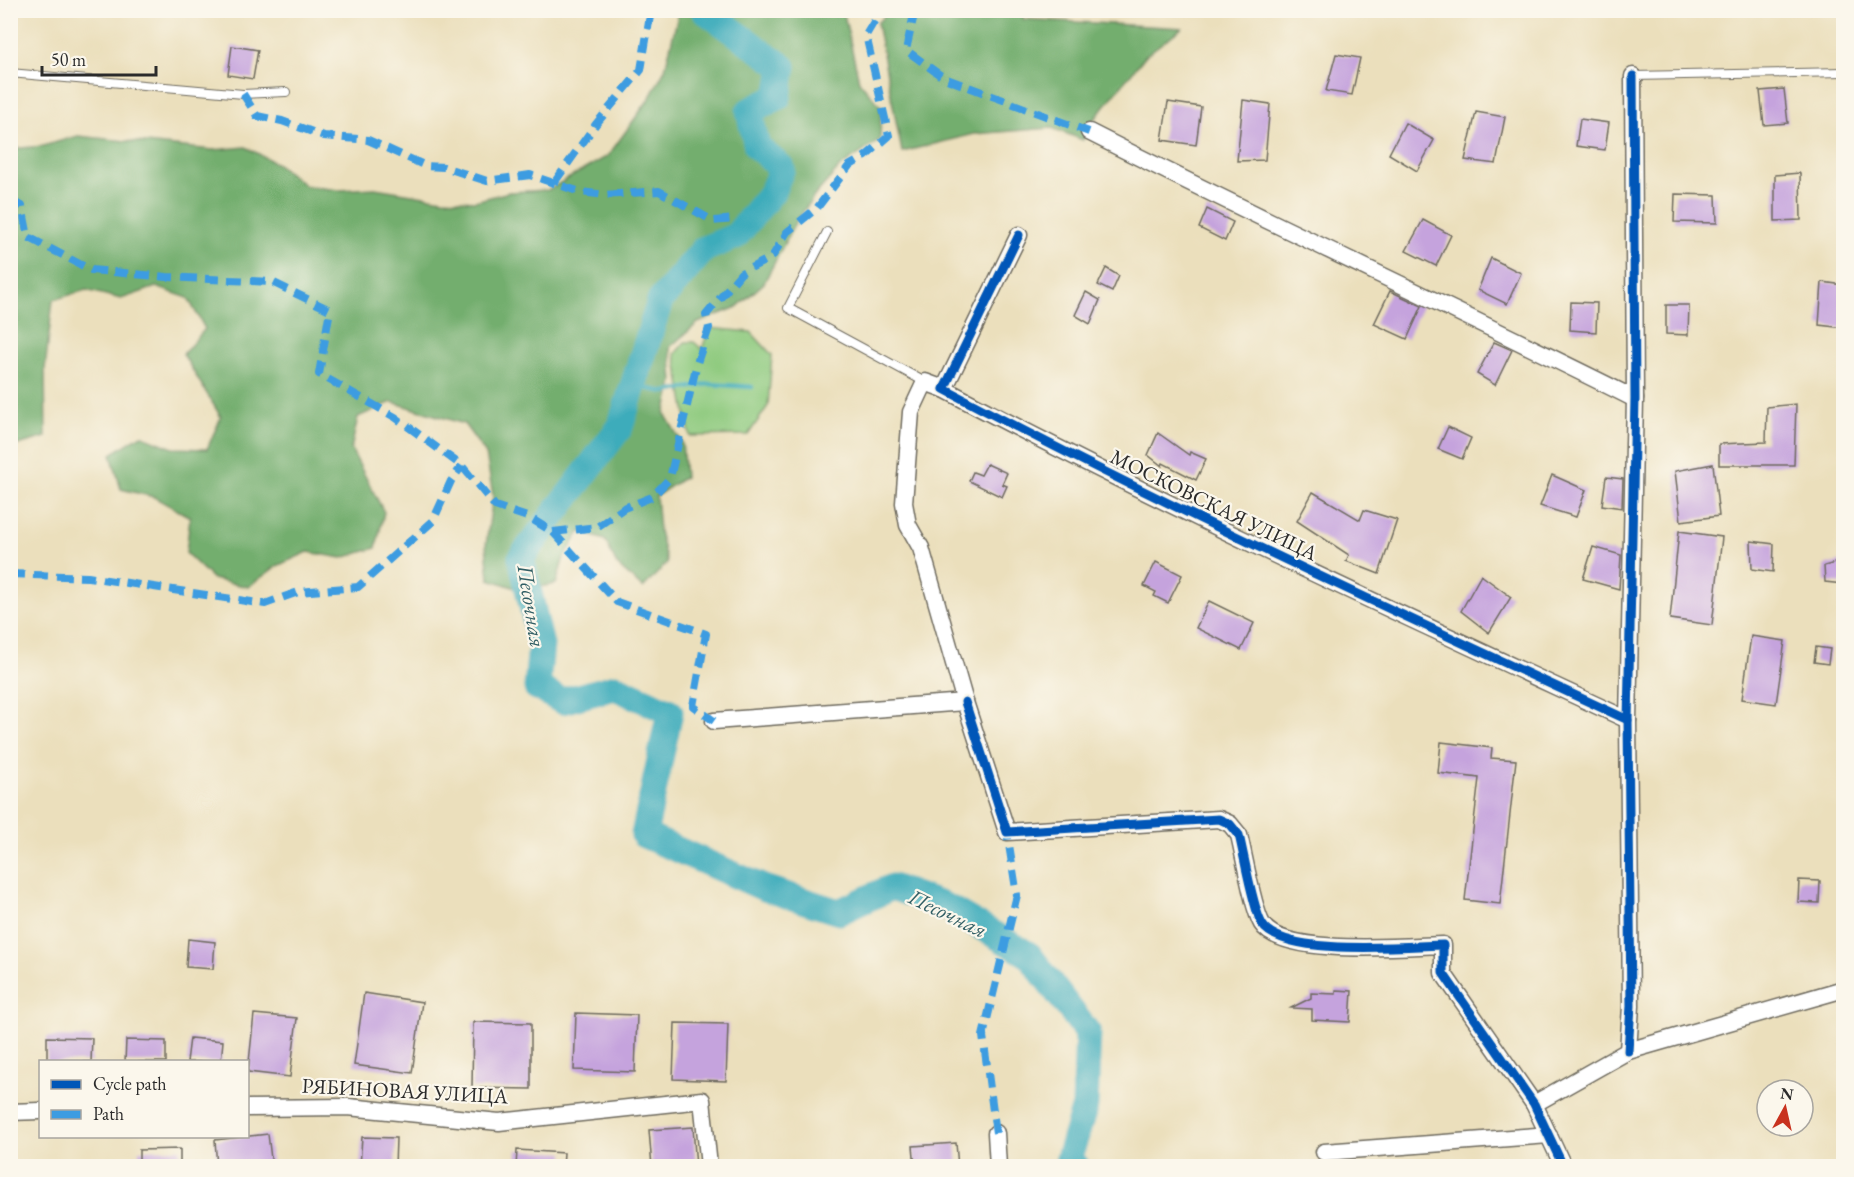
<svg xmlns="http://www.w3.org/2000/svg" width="1854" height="1177" font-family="'EB Garamond',serif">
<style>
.green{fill:#8fca7f;stroke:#5d7a55;stroke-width:1.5}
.forest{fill:#73ae6e;stroke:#4f6c4c;stroke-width:1.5}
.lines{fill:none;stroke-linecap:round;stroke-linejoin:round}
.stream{stroke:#3dacbb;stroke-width:4.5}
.river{stroke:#3dacbb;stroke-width:27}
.building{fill:#c5a3dd}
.service-casing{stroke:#6e6a5e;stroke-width:10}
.minor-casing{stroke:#6e6a5e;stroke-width:19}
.service{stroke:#fff;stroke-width:8}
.minor{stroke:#fff;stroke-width:16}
.quiet{stroke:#3d9ce1;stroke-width:8;stroke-dasharray:15 8;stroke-linecap:butt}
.cycleway-casing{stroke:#fbf7ec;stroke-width:13}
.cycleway{stroke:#0057b8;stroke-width:9}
.labels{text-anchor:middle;stroke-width:4.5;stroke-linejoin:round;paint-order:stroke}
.street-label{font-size:21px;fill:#2b2b2b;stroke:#fbf7ec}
.water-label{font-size:22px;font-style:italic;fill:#325f65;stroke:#fbf7ec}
</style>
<rect width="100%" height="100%" fill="#fbf7ec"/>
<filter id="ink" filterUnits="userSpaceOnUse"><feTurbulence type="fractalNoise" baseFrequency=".0167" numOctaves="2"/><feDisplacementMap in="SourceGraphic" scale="12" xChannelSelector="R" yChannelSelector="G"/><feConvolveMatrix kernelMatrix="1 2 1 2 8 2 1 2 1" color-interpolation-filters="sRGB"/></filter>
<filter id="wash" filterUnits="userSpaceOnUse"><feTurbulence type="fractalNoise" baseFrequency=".008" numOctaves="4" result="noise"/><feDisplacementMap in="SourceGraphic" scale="24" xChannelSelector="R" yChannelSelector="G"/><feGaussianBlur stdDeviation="1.35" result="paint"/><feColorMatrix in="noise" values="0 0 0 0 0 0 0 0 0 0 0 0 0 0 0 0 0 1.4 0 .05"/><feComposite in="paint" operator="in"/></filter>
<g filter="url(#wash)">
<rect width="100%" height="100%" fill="#ebdfbc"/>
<polygon class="green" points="709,328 751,332 772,355 768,406 748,435 690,436 675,354 685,342 694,342 702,349"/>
<g class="forest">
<polygon points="843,10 859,81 881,107 880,140 840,167 815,195 795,223 764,283 737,307 698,323 670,347 673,381 665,414 682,443 685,477 656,496 659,531 667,563 643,588 617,565 605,540 580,532 564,557 556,584 521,590 489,579 486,545 493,496 486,454 464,424 392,402 358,417 351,449 384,512 376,548 342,558 308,552 277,566 248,587 213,579 186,553 190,517 154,497 121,489 111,454 141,435 173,448 207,449 221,417 183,354 205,329 188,298 156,287 121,299 86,290 53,300 45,369 46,437 11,447 11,149 43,146 78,136 213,150 246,147 277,164 306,186 339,190 375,188 443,199 475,201 509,192 548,190 608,156 649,99 665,69 679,11"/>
<polygon points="1024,10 1023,19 1182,28 1146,55 1092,122 1083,140 1052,128 974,134 902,152 877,23 890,11"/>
</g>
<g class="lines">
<polyline class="stream" points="633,386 665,392 709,384 752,387"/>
<polyline class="river" points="704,10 783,67 778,97 749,111 757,147 782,168 772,192 736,236 704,249 660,301 620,427 521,558 541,645 537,687 562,701 615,687 670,712 644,835 764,888 839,912 892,887 947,907 1029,955 1088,1033 1085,1106 1069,1158 1076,1166"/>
</g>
<g id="blocks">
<g class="building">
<polygon points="232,46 258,50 253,79 228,75"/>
<polygon points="1336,54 1360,58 1352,95 1326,91"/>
<polygon points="1784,89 1788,123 1764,125 1760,91"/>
<polygon points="1243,100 1270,104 1265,160 1237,161"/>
<polygon points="1168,102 1201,107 1196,145 1162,140"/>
<polygon points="1476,112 1505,117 1496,164 1465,160"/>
<polygon points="1580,119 1609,123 1605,150 1576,146"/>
<polygon points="1405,123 1434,140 1417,171 1389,154"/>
<polygon points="1800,173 1801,220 1775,221 1775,175"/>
<polygon points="1675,194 1716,195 1717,223 1674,222"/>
<polygon points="1207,209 1233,222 1225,241 1199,228"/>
<polygon points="1423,220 1451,235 1436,266 1406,251"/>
<polygon points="1491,258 1521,273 1507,304 1478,290"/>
<polygon points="1106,268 1119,276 1112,292 1098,285"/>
<polygon points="1822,282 1844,285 1844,328 1819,325"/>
<polygon points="1390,291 1422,306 1407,339 1374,324"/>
<polygon points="1086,292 1100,300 1090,324 1075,315"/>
<polygon points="1571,302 1597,303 1596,332 1570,330"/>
<polygon points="1666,305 1689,305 1688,335 1666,334"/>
<polygon points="1494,342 1512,350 1495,385 1477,374"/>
<polygon points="1796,404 1794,465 1719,465 1719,444 1766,442 1767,407"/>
<polygon points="1448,427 1471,438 1462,459 1438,449"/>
<polygon points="1158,433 1189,455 1190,452 1206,459 1196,480 1163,463 1162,466 1148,455"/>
<polygon points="987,464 1007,473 1002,484 1007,486 1002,497 969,481 973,472 981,475"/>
<polygon points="1713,464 1719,516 1681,521 1675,471"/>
<polygon points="1552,475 1586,490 1576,517 1540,506"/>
<polygon points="1606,477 1623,479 1622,508 1602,505"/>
<polygon points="1313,492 1360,520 1364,510 1397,520 1379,574 1346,561 1349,555 1297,521"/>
<polygon points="1679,531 1722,537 1712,625 1670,619"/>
<polygon points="1751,541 1774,544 1773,572 1752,569"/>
<polygon points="1593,547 1621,555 1619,589 1583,579"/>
<polygon points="1842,561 1843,584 1825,582 1824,566"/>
<polygon points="1156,562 1182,575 1168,603 1154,596 1156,592 1144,586"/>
<polygon points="1481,575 1511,597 1489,633 1461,611"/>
<polygon points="1209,601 1254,623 1241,650 1196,628"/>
<polygon points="1751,636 1785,641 1776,704 1742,699"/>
<polygon points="1816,647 1830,649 1828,664 1814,662"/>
<polygon points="1441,742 1492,748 1491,758 1516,760 1500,904 1465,900 1479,778 1438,773"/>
<polygon points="1799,880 1820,881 1819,903 1798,902"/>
<polygon points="188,939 215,942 213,969 186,967"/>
<polygon points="1336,990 1352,991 1350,1022 1312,1020 1312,1009 1291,1008 1311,998 1311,993 1336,994"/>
<polygon points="364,993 422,1002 412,1073 354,1065"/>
<polygon points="576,1013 637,1015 635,1072 574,1070"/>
<polygon points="254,1014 297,1018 290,1077 248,1072"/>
<polygon points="473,1022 531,1023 531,1089 472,1088"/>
<polygon points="675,1023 728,1024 726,1081 673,1079"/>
<polygon points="47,1037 92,1038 91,1062 47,1062"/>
<polygon points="190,1038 223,1041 221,1062 187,1062"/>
<polygon points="126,1040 166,1041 166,1062 125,1062"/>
<polygon points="693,1127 696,1167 652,1167 649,1130"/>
<polygon points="268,1134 272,1167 217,1167 215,1140"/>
<polygon points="362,1137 396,1138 395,1167 360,1167"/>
<polygon points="956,1143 958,1167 915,1167 913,1146"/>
<polygon points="180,1149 180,1167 139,1167 139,1150"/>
<polygon points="517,1150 564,1153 563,1167 516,1167"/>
</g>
</g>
</g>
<g filter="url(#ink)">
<use href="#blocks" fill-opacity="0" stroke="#6e6a5e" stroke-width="1.5"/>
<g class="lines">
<g class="service-casing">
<g id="service">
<polyline points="10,73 243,94 286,92"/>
<polyline points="1633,76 1844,72"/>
<polyline points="827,232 788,308 925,382"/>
</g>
</g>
<g class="minor-casing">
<g id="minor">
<path d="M1089 132C1270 224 1454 308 1635 399"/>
<path d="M1019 235 944 389C1168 508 1398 613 1628 720"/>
<path d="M965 702 1007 832 1219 819 1230 824 1239 835C1244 855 1253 909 1262 924 1282 957 1406 946 1443 945V973L1534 1104 1563 1166"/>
<polyline points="714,721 965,702 921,548 908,525 904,503 911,412 925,382 944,389"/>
<polyline points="1628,1051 1631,1006 1628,720 1635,399 1633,76"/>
<polyline points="1534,1104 1628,1051 1844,989"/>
<polyline points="248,1108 348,1107 499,1122 702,1100 709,1166"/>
<polyline points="10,1112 40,1111"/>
<polyline points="996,1133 998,1166"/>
<polyline points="1324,1152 1549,1135"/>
</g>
</g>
<use href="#service" class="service"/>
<use href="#minor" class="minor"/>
<g class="quiet">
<polyline points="915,10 906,50 944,78 1089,132"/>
<polyline points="243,94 257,116 282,121 324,136 368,140 426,166 444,167 487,181 530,175 580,192 605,195 659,191 713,221 736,219"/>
<polyline points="554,183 596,124 641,70 650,16 648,10"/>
<polyline points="10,201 22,206 28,237 91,270 167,277 272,282 330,310 319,374 395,417 462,466 495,506 530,518 553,532 617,602 706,634 693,706 714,721"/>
<polyline points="553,532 597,527 624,508 652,497 670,478 697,363 709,328 706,315 741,273 772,257 787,232 817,208 849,166 866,156 889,136 866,35 881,10"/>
<polyline points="10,574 88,577 265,604 298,592 358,587 433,521 451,481 462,466"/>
<polyline points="996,1133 983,1036 1017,895 1007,832"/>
</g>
<g class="cycleway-casing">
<g id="cycleway">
<path d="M1019 235 944 389C1168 508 1398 613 1628 720"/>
<path d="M965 702 1007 832 1219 819 1230 824 1239 835C1244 855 1253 909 1262 924 1282 957 1406 946 1443 945V973L1534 1104 1563 1166"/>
<polyline points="1628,1051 1631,1006 1628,720 1635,399 1633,76"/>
</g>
</g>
<use href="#cycleway" class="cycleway"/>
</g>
</g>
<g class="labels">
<g class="street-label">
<text transform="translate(1214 505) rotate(26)" y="7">МОСКОВСКАЯ УЛИЦА</text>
<text transform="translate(405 1091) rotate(3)" y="7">РЯБИНОВАЯ УЛИЦА</text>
</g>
<g class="water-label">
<text transform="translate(532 606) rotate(81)" y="8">Песочная</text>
<text transform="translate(948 913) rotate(26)" y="8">Песочная</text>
</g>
</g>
<rect width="1854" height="1177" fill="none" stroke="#fbf7ec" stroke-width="36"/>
<rect x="39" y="1060" width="210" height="78" fill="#fbf7ec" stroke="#a8a59f" stroke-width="1.5"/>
<rect x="51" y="1080" width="30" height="9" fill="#0057b8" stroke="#a8a59f" stroke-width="1.5"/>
<text x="93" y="1090" font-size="18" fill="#2b2b2b">Cycle path</text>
<rect x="51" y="1110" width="30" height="9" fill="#3d9ce1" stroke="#a8a59f" stroke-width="1.5"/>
<text x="93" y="1120" font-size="18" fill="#2b2b2b">Path</text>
<g transform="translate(1785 1108) rotate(8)"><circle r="28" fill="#fbf7ec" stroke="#a8a59f" stroke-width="1.5"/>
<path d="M0-4.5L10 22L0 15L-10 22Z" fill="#c8321e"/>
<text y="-9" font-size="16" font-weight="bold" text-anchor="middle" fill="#2b2b2b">N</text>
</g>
<path d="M42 66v9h114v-9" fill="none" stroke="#2b2b2b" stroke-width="3"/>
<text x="51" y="66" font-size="18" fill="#2b2b2b" stroke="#fbf7ec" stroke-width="4.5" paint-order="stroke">50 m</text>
</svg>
